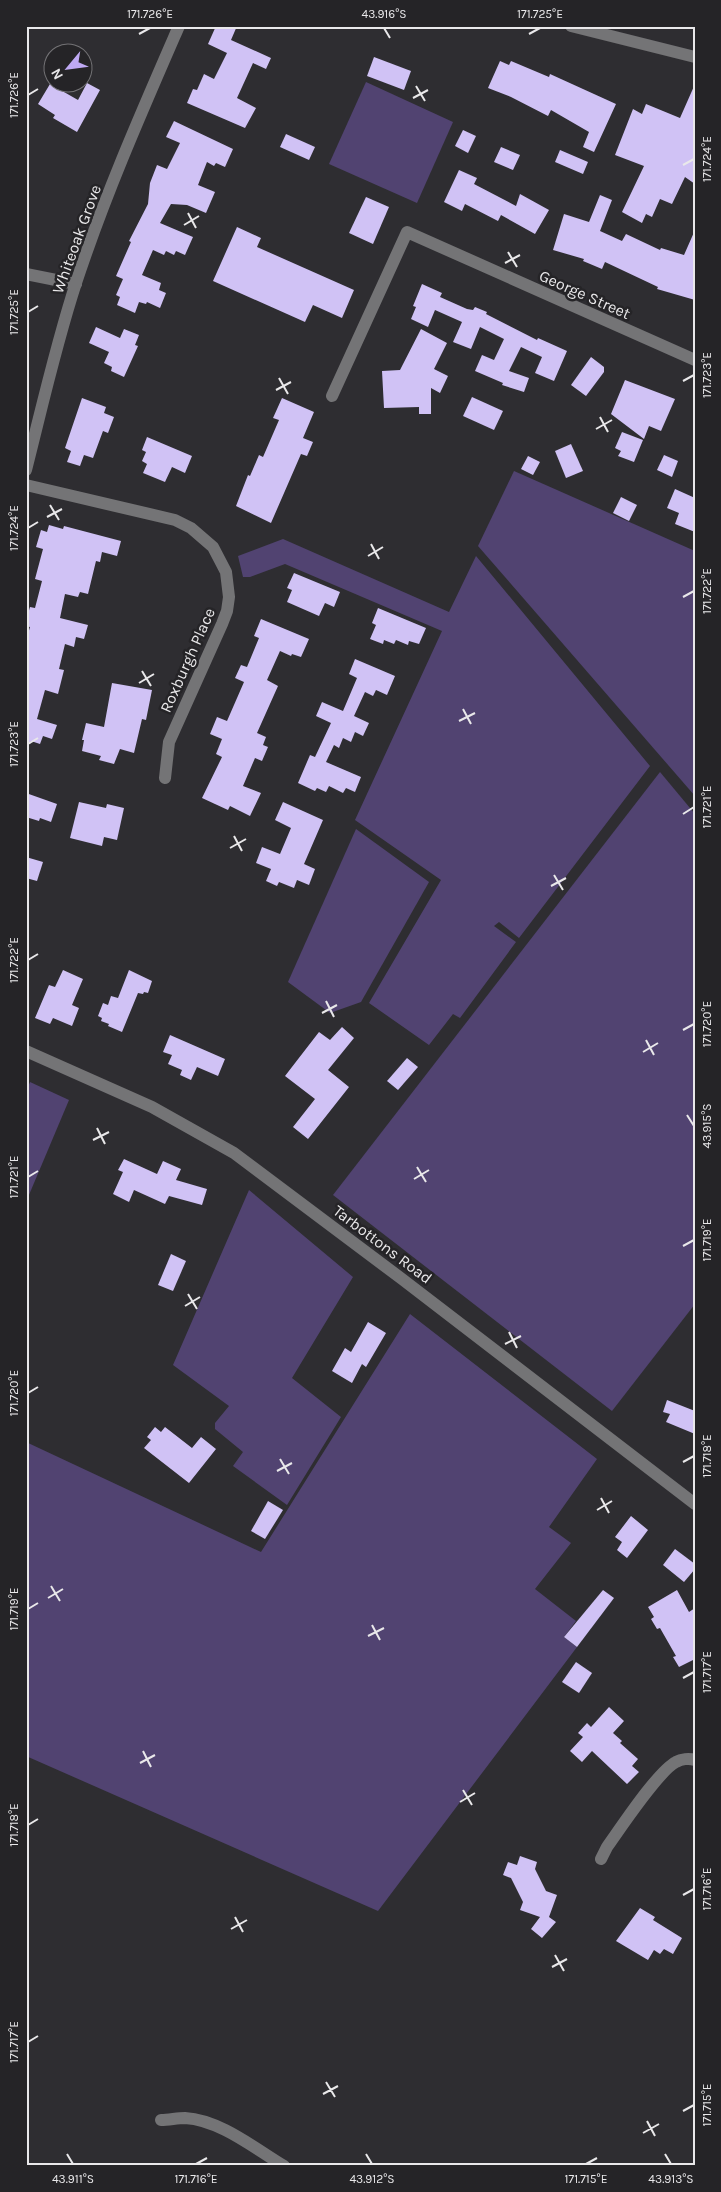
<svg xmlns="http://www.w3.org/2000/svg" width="721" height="2192" font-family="Karla,sans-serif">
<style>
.green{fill:#514371}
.building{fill:#d0c2f5}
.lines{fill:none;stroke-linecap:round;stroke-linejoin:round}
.minor{stroke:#747476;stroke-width:12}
.ticks{fill:none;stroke:#e9e8ea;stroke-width:2}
.labels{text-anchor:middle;stroke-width:5;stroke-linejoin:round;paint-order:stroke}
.street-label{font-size:16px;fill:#e9e8ea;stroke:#252427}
.neatline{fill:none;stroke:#e9e8ea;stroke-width:2}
.ticks-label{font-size:12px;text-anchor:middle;fill:#e9e8ea}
</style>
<rect width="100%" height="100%" fill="#2e2d31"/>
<g class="green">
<polygon points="366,82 453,122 417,203 329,164"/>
<polygon points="514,471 695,551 695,796 478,546"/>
<polygon points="283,539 449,612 476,556 650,766 519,938 499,922 494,926 516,942 460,1018 453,1014 429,1045 369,1003 441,880 355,820 442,631 285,564 250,577 243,577 238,556"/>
<polygon points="660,772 695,814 695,1304 612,1411 333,1195"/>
<polygon points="356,829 429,882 361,1002 330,1013 288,982"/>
<polygon points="30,1082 69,1100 26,1202 26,1092"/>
<polygon points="249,1190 353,1277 292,1378 341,1417 287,1505 233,1466 243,1452 215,1429 215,1423 229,1406 173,1365"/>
<polygon points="410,1314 597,1459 549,1527 571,1543 535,1589 576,1621 564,1637 577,1647 378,1911 26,1756 26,1442 261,1552"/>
</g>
<g class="building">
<polygon points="216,26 237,26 231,40 271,58 266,69 253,63 237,98 256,108 245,128 187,103 193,89 197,90 204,74 214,79 227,53 208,44"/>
<polygon points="374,57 411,71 404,90 367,76"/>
<polygon points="500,61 509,65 511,61 549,77 550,74 616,104 594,152 583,147 589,132 551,110 548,116 511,97 488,88"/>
<polygon points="87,83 100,90 77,132 53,118 55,115 38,104 50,84 78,100"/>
<polygon points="695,84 695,184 685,177 672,204 660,199 652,217 646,214 642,223 622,212 644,166 615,155 633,109 642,114 646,104 680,118"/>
<polygon points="174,121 233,149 225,167 216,163 214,166 207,162 198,185 215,192 206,213 187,205 171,204 160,223 193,237 185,255 176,251 174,255 166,251 164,255 153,250 142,275 161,283 159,290 166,293 160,308 147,302 146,304 139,302 135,313 117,305 120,297 116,295 123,279 116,276 131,242 129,241 148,204 150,183 157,165 167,169 180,143 166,137"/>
<polygon points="463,130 476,136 468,153 455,146"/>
<polygon points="286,134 315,147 309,160 280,147"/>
<polygon points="501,147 520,155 513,170 494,162"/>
<polygon points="560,150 588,162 583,174 555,162"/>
<polygon points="459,170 477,178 474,184 516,206 520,194 549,210 535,234 501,215 498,221 465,204 462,211 444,202"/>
<polygon points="600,195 612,200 600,231 622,241 626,234 660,250 661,248 684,255 695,230 695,300 657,289 658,287 605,262 602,269 583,261 584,259 553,250 564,214 589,222"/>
<polygon points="366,197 389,207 373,244 349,233"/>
<polygon points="237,227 261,238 257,247 354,290 342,318 313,305 305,322 213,281"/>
<polygon points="422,284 442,293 440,297 467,309 473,310 475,307 487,312 486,314 537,340 538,338 567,351 554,381 535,373 542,357 521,347 509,371 529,378 524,392 502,385 503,383 475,371 482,355 494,360 504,339 480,327 471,349 453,342 462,322 435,310 428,327 411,319 416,307 413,306"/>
<polygon points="96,327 120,338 124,329 139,335 135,345 138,346 124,377 111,371 112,367 104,363 109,352 89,343"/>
<polygon points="421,329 447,343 434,369 448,376 440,393 431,388 431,414 419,414 419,407 384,408 382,371 400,370"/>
<polygon points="591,357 604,367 604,372 586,396 571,385"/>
<polygon points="625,380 675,399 661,431 649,426 644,439 611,414"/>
<polygon points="472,397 503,411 494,430 463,416"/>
<polygon points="82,398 106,407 104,413 114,417 108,433 103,431 93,458 84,455 80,466 67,462 71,451 65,448"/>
<polygon points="282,398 314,412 303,438 313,442 307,456 301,454 271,523 236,506 248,475 250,476 259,455 263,457 279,420 273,418"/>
<polygon points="622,432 643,440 634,462 618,456 621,451 615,448"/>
<polygon points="147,437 192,456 185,473 172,467 165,482 143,473 147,464 142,461 146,452 142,450"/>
<polygon points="571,444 583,471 566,478 555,451"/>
<polygon points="664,455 678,461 672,477 657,470"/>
<polygon points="528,456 540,462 533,475 521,469"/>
<polygon points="675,489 695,498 695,532 675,524 679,513 667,508"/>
<polygon points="621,497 637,505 629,521 613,513"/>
<polygon points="49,525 63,529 64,526 121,541 117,556 102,552 100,562 96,561 88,594 80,592 78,597 65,594 60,618 88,625 84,639 76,637 74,647 65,644 59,669 64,670 58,694 45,690 37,719 57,725 52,739 43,736 40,744 31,741 30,744 26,744 26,641 30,627 26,626 26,621 30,607 35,608 42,581 35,579 43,549 36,547 41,530 47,532"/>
<polygon points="294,573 340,592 334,607 325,603 319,616 287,602 292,590 287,588"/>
<polygon points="378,608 426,628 419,644 409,641 408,645 396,640 394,644 384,640 383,644 370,639 376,625 372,623"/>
<polygon points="261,619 309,639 301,657 292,654 291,656 280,651 267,680 278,686 257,733 266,737 263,745 268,747 262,761 255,758 243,786 261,793 250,816 230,806 228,810 202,798 222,757 216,754 222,739 210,734 217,717 227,721 244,682 235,678 241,665 247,667 259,638 254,636"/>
<polygon points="355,659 395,676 387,695 376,690 373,696 365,692 354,716 369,723 363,736 355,732 351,742 343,738 339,748 334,745 326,762 361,777 355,792 346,788 343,793 329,786 326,792 317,788 315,791 298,783 310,755 315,757 331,723 316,716 322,702 343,711 357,678 349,674"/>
<polygon points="112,683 152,690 146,720 142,719 134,753 120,749 114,764 99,760 101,756 82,751 84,740 82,740 86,723 104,727"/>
<polygon points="26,793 57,804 51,822 40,818 39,821 26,817"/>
<polygon points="79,802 106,808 107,804 124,808 117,840 104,837 102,846 70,838"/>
<polygon points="283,802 323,820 304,864 315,869 309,885 297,880 294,888 279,882 277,886 266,881 271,869 256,863 262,847 280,854 291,828 275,820"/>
<polygon points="26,857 43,862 37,881 26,878"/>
<polygon points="63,970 83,979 72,1005 79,1008 72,1026 53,1018 50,1024 35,1018 49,985 55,987"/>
<polygon points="129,970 152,981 148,993 144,992 143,994 138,993 122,1032 108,1026 109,1024 101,1021 102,1018 98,1016 103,1003 108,1005 111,996 118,998"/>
<polygon points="342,1027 354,1038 328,1070 349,1087 308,1139 293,1127 315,1099 285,1076 319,1032 330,1040"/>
<polygon points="170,1035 225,1059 218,1076 197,1067 191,1080 180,1075 182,1070 168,1064 172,1055 163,1052"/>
<polygon points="407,1058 418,1067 398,1090 387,1081"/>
<polygon points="124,1159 157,1174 163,1161 181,1169 176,1180 207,1189 202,1205 169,1196 165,1204 134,1190 129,1202 113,1194 123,1172 118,1170"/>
<polygon points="171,1254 186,1261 173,1291 158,1285"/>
<polygon points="368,1322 386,1333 366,1367 362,1364 352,1383 332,1371 345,1348 351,1352"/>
<polygon points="667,1400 695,1411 695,1434 666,1422 670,1414 663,1412"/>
<polygon points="155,1427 161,1432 165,1427 192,1448 201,1437 216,1449 189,1483 144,1448 151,1440 147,1437"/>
<polygon points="268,1501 283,1510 265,1539 251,1531"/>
<polygon points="631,1516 648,1530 627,1558 617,1550 622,1542 615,1537"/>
<polygon points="675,1549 695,1564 695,1569 684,1582 663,1565"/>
<polygon points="603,1590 614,1598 577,1647 564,1637"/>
<polygon points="677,1590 689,1612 695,1608 695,1659 679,1667 673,1657 676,1656 660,1628 657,1629 651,1619 654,1617 648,1607"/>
<polygon points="576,1662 592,1673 579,1693 562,1682"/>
<polygon points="609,1707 624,1721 613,1733 622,1741 620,1743 638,1759 632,1766 639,1772 627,1784 592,1751 582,1762 570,1751 583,1737 578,1733 587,1723 591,1727"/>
<polygon points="520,1856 537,1862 535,1869 546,1891 557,1895 549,1917 556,1922 542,1938 531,1929 540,1917 520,1910 523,1902 511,1878 503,1875 508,1862 517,1865"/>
<polygon points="640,1908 655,1917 653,1920 682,1938 673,1954 664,1949 660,1954 654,1950 648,1960 616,1941"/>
</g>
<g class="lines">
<g class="minor">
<polyline points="571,26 695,57"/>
<polyline points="26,274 76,284"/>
<polyline points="332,396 407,232 695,360"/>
<path d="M26 470C42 407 56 344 76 283 105 195 142 111 179 26"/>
<polyline points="26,485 175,520 191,528 213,547 226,572 229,597 227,611 222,624 169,742 165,778"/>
<polyline points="26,1051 152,1107 234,1153 402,1279 695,1504"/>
<path d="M601 1859 607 1847C620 1829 658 1771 676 1762 681 1759 689 1758 695 1760"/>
<path d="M161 2120C169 2120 177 2118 185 2118 220 2120 254 2148 284 2166"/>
</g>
</g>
<path class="ticks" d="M384 28 390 38M139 34 150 28M529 34 540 28M416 86 425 101M28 95 38 89M413 98 428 90M683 165 694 159M188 213 196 228M184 225 199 216M508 252 517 267M505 263 520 255M28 312 38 306M279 378 288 394M683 381 694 375M276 390 291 382M600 417 608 432M596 429 612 420M50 505 59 520M47 517 62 509M28 528 38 522M371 544 379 559M368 556 383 547M683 597 694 591M142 671 151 686M139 683 154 674M463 709 471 724M459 721 475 713M28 744 38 738M683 814 694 807M234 836 242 851M230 848 246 839M554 875 563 890M551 886 566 878M28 960 38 954M326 1001 334 1017M322 1013 337 1005M683 1030 694 1024M646 1040 654 1055M643 1052 658 1043M687 1115 694 1126M97 1128 105 1144M93 1140 109 1132M417 1167 426 1182M28 1177 38 1171M414 1179 429 1170M683 1246 694 1240M188 1294 197 1309M185 1306 200 1297M509 1332 517 1348M505 1344 521 1336M28 1393 38 1387M280 1459 289 1474M683 1462 694 1456M277 1471 292 1463M601 1498 609 1513M597 1510 612 1501M51 1586 60 1601M48 1598 63 1589M28 1609 38 1603M372 1625 380 1640M368 1636 384 1628M683 1678 694 1672M143 1751 151 1767M140 1763 155 1755M463 1790 472 1805M460 1802 475 1793M28 1825 38 1819M683 1895 694 1889M235 1917 243 1932M231 1929 247 1920M555 1955 564 1971M552 1967 567 1959M28 2042 38 2036M326 2082 335 2097M323 2094 338 2086M683 2111 694 2105M647 2121 655 2136M643 2133 659 2124M67 2154 73 2164M366 2154 372 2164M665 2154 671 2164M196 2164 207 2158M586 2164 597 2158"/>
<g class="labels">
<g class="street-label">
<text transform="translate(76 239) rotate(-70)" y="6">Whiteoak Grove</text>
<text transform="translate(585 294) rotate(24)" y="6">George Street</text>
<text transform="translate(187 660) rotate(-66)" y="6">Roxburgh Place</text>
<text transform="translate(383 1244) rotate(37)" y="6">Tarbottons Road</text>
</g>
</g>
<rect width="721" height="2192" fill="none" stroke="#252427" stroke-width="55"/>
<g transform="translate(68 68) rotate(241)"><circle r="24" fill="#252427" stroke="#737275"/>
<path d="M0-4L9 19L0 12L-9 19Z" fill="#bfa9f4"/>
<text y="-8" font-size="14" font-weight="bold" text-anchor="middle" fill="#e9e8ea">N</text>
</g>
<rect x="28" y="28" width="666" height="2136" class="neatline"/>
<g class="ticks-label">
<text x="150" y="18">171.726°E</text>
<text x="384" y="18">43.916°S</text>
<text x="540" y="18">171.725°E</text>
<text transform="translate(14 95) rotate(-90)" y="4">171.726°E</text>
<text transform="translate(707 159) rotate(-90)" y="4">171.724°E</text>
<text transform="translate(14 312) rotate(-90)" y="4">171.725°E</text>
<text transform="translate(707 375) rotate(-90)" y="4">171.723°E</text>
<text transform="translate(14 528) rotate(-90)" y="4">171.724°E</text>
<text transform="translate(707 591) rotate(-90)" y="4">171.722°E</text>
<text transform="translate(14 744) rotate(-90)" y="4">171.723°E</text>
<text transform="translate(707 807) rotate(-90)" y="4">171.721°E</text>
<text transform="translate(14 960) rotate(-90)" y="4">171.722°E</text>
<text transform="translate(707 1024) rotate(-90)" y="4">171.720°E</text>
<text transform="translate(707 1126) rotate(-90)" y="4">43.915°S</text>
<text transform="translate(14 1177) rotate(-90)" y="4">171.721°E</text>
<text transform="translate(707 1240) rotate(-90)" y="4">171.719°E</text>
<text transform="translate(14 1393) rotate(-90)" y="4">171.720°E</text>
<text transform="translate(707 1456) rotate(-90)" y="4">171.718°E</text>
<text transform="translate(14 1609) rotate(-90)" y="4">171.719°E</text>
<text transform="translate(707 1672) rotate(-90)" y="4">171.717°E</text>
<text transform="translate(14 1825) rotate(-90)" y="4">171.718°E</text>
<text transform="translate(707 1889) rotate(-90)" y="4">171.716°E</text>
<text transform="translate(14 2042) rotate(-90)" y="4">171.717°E</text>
<text transform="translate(707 2105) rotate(-90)" y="4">171.715°E</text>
<text x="73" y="2183">43.911°S</text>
<text x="196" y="2183">171.716°E</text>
<text x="372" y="2183">43.912°S</text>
<text x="586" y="2183">171.715°E</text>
<text x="671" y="2183">43.913°S</text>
</g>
</svg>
